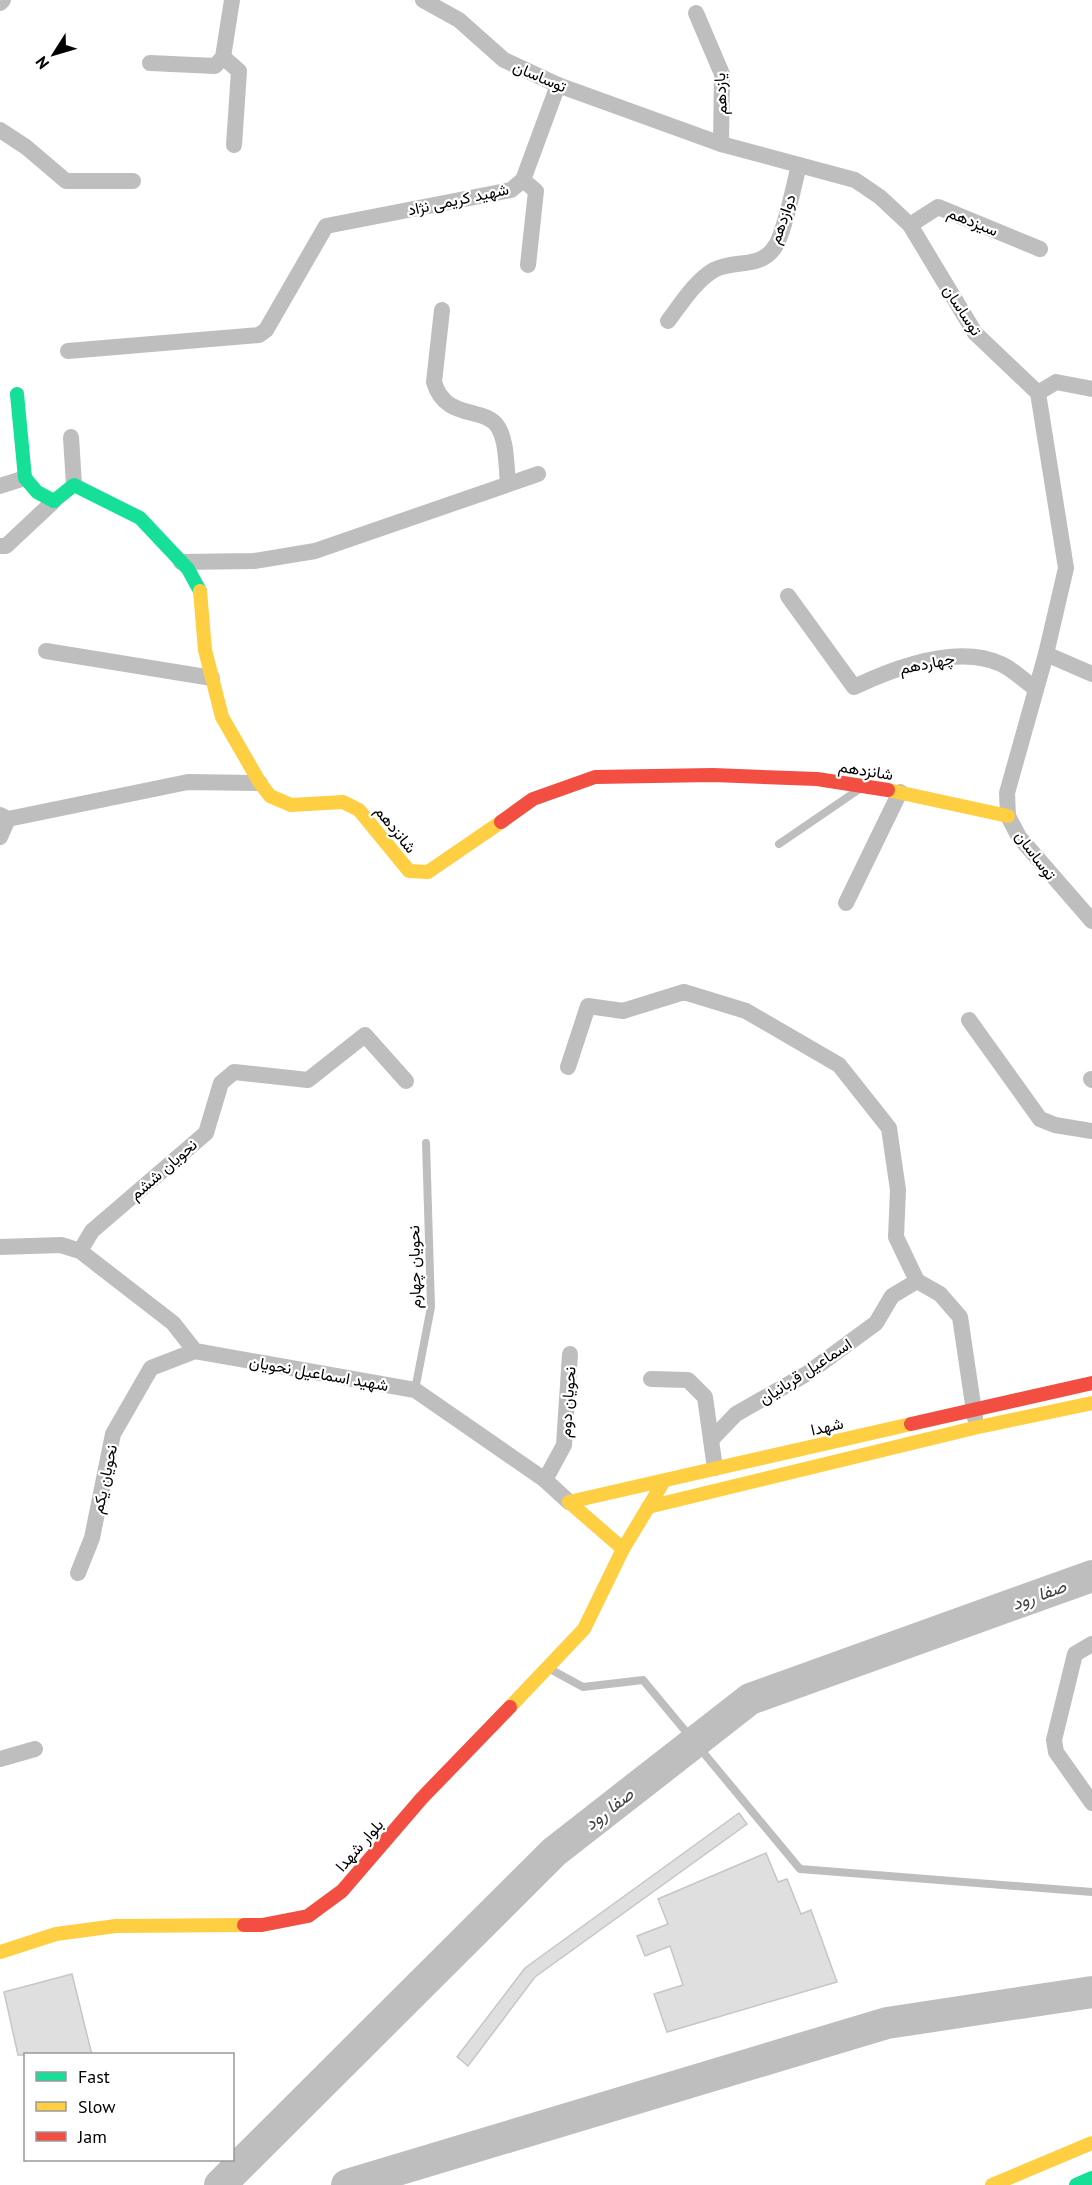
<svg xmlns="http://www.w3.org/2000/svg" width="1092" height="2185" font-family="'PT Sans',Vazirmatn,sans-serif">
<style>
.lines{fill:none;stroke-linecap:round;stroke-linejoin:round}
.river{stroke:#bebebe;stroke-width:32}
.building{fill:#dfdfdf;stroke:#c6c6c6;stroke-width:1.5}
.lane{stroke:#bebebe;stroke-width:8}
.street{stroke:#bebebe;stroke-width:16}
.fast{stroke:#16e098;stroke-width:14}
.slow{stroke:#ffcf43;stroke-width:14}
.jam{stroke:#f24e42;stroke-width:14}
.labels{text-anchor:middle;stroke-width:4.5;stroke-linejoin:round;paint-order:stroke}
.street-label{font-size:16px;fill:#000;stroke:#fff}
.water-label{font-size:18px;font-style:italic;fill:#434343;stroke:#fff}
</style>
<rect width="100%" height="100%" fill="#fff"/>
<g class="lines">
<g class="river">
<polyline points="220,2185 554,1852 750,1699 1092,1576"/>
<polyline points="347,2185 887,2023 1092,1992"/>
</g>
</g>
<g class="building">
<polygon points="739,1813 747,1824 535,1977 468,2066 457,2057 525,1968"/>
<polygon points="766,1853 778,1882 787,1879 801,1914 811,1910 837,1982 667,2032 654,1994 683,1985 670,1946 645,1956 637,1936 668,1924 658,1899"/>
<polygon points="72,1974 92,2055 18,2055 4,1992"/>
</g>
<g class="lines">
<g class="lane">
<polyline points="779,844 858,790"/>
<polyline points="415,1390 431,1307 426,1143"/>
<polyline points="550,1669 583,1687 643,1680 800,1869 1092,1892"/>
</g>
<g class="street">
<polyline points="423,0 459,20 504,60 558,85 721,144 855,180 880,197 910,225 975,333 1038,393 1066,568 1046,654 1007,793 1008,816 1019,837 1092,921"/>
<polyline points="0,3 3,0"/>
<polyline points="696,13 722,74 721,144"/>
<polyline points="223,57 239,71 234,145"/>
<polyline points="150,63 215,66 223,57 232,0"/>
<polyline points="0,130 26,147 66,181 133,181"/>
<polyline points="523,180 536,191 528,265"/>
<polyline points="910,225 938,207 1040,249"/>
<path d="M442 310 434 382C445 421 485 406 498 427 507 441 506 466 508 482"/>
<path d="M668 321C681 304 695 281 714 270 734 259 762 270 776 245 785 230 794 185 799 165"/>
<polyline points="68,351 259,335 266,330 326,226 511,190 523,180 558,85"/>
<polyline points="1038,393 1056,382 1092,389"/>
<polyline points="71,437 74,485"/>
<polyline points="0,486 25,478"/>
<polyline points="0,546 6,546 54,501"/>
<polyline points="181,562 254,561 315,551 538,474"/>
<path d="M788 596 854 687C894 668 958 644 1001 664 1013 669 1024 681 1035 688"/>
<polyline points="46,651 212,678"/>
<polyline points="1046,654 1092,674"/>
<polyline points="0,815 8,819 188,782 260,783"/>
<polyline points="0,837 8,819"/>
<polyline points="846,903 900,792"/>
<polyline points="969,1020 1040,1119 1055,1125 1092,1131"/>
<polyline points="568,1067 588,1006 623,1011 684,992 746,1011 839,1065 889,1128 898,1190 896,1237 917,1281 940,1294 960,1317 975,1418"/>
<polyline points="1091,1079 1092,1080"/>
<polyline points="0,1247 61,1245 80,1251 173,1323 195,1351 415,1390 545,1480 569,1502"/>
<polyline points="80,1251 92,1231 206,1133 221,1083 234,1072 308,1080 365,1035 406,1081"/>
<polyline points="651,1379 688,1380 705,1397 711,1440"/>
<polyline points="715,1468 711,1440 736,1414 808,1373 876,1323 892,1296 917,1281"/>
<polyline points="545,1480 564,1445 570,1354"/>
<polyline points="78,1573 92,1538 113,1434 151,1368 195,1351"/>
<polyline points="1092,1644 1075,1654 1054,1740 1056,1752 1092,1803"/>
<polyline points="0,1759 35,1749"/>
</g>
<g class="fast">
<polyline points="17,394 25,478 37,492 54,501 74,485 140,518 188,569 200,591"/>
<polyline points="1076,2185 1092,2178"/>
</g>
<g class="slow">
<polyline points="200,591 205,650 222,717 260,783 270,796 291,805 343,802 359,810 409,871 428,872 501,822"/>
<polyline points="888,790 1008,816"/>
<polyline points="569,1502 911,1424"/>
<polyline points="569,1502 623,1549"/>
<polyline points="648,1507 974,1428 1092,1403"/>
<polyline points="510,1707 584,1629 623,1549 664,1481"/>
<polyline points="0,1952 56,1934 116,1926 244,1925"/>
<polyline points="992,2185 1092,2143"/>
</g>
<g class="jam">
<polyline points="501,822 533,799 595,777 713,775 817,779 888,790"/>
<polyline points="911,1424 1092,1383"/>
<polyline points="244,1925 262,1925 308,1916 342,1891 422,1798 510,1707"/>
</g>
</g>
<g class="labels">
<g class="street-label">
<text transform="translate(540 76) rotate(23)" y="6">توساسان</text>
<text transform="translate(720 94) rotate(-93)" y="6">یازدهم</text>
<text transform="translate(458 199) rotate(-12)" y="6">شهید کریمی نژاد</text>
<text transform="translate(782 219) rotate(-71)" y="6">دوازدهم</text>
<text transform="translate(973 221) rotate(22)" y="6">سیزدهم</text>
<text transform="translate(963 310) rotate(57)" y="6">توساسان</text>
<text transform="translate(927 663) rotate(-11)" y="6">چهاردهم</text>
<text transform="translate(866 770) rotate(9)" y="6">شانزدهم</text>
<text transform="translate(396 829) rotate(51)" y="6">شانزدهم</text>
<text transform="translate(1036 855) rotate(53)" y="6">توساسان</text>
<text transform="translate(163 1169) rotate(-41)" y="6">نحویان ششم</text>
<text transform="translate(414 1267) rotate(-91)" y="6">نحویان چهارم</text>
<text transform="translate(805 1371) rotate(-33)" y="6">اسماعیل قربانیان</text>
<text transform="translate(319 1373) rotate(10)" y="6">شهید اسماعیل نحویان</text>
<text transform="translate(567 1402) rotate(-86)" y="6">نحویان دوم</text>
<text transform="translate(827 1426) rotate(-13)" y="6">شهدا</text>
<text transform="translate(104 1479) rotate(-78)" y="6">نحویان یکم</text>
<text transform="translate(359 1845) rotate(-49)" y="6">بلوار شهدا</text>
</g>
<g class="water-label">
<text transform="translate(1039 1595) rotate(-20)" y="6">صفا رود</text>
<text transform="translate(609 1809) rotate(-38)" y="6">صفا رود</text>
</g>
</g>
<rect x="24" y="2053" width="210" height="108" fill="#ffffff" stroke="#999999" stroke-width="1.5"/>
<rect x="36" y="2072" width="30" height="9" fill="#16e098" stroke="#999999" stroke-width="1.5"/>
<text x="78" y="2083" font-size="18" fill="#000000">Fast</text>
<rect x="36" y="2102" width="30" height="9" fill="#ffcf43" stroke="#999999" stroke-width="1.5"/>
<text x="78" y="2113" font-size="18" fill="#000000">Slow</text>
<rect x="36" y="2132" width="30" height="9" fill="#f24e42" stroke="#999999" stroke-width="1.5"/>
<text x="78" y="2143" font-size="18" fill="#000000">Jam</text>
<g transform="translate(54 54) rotate(233)" stroke="#ffffff" stroke-width="4.5" paint-order="stroke">
<path d="M0-4.5L10 22L0 15L-10 22Z" fill="#000000"/>
<text y="-9" font-size="16" font-weight="bold" text-anchor="middle" fill="#000000">N</text>
</g>
</svg>
